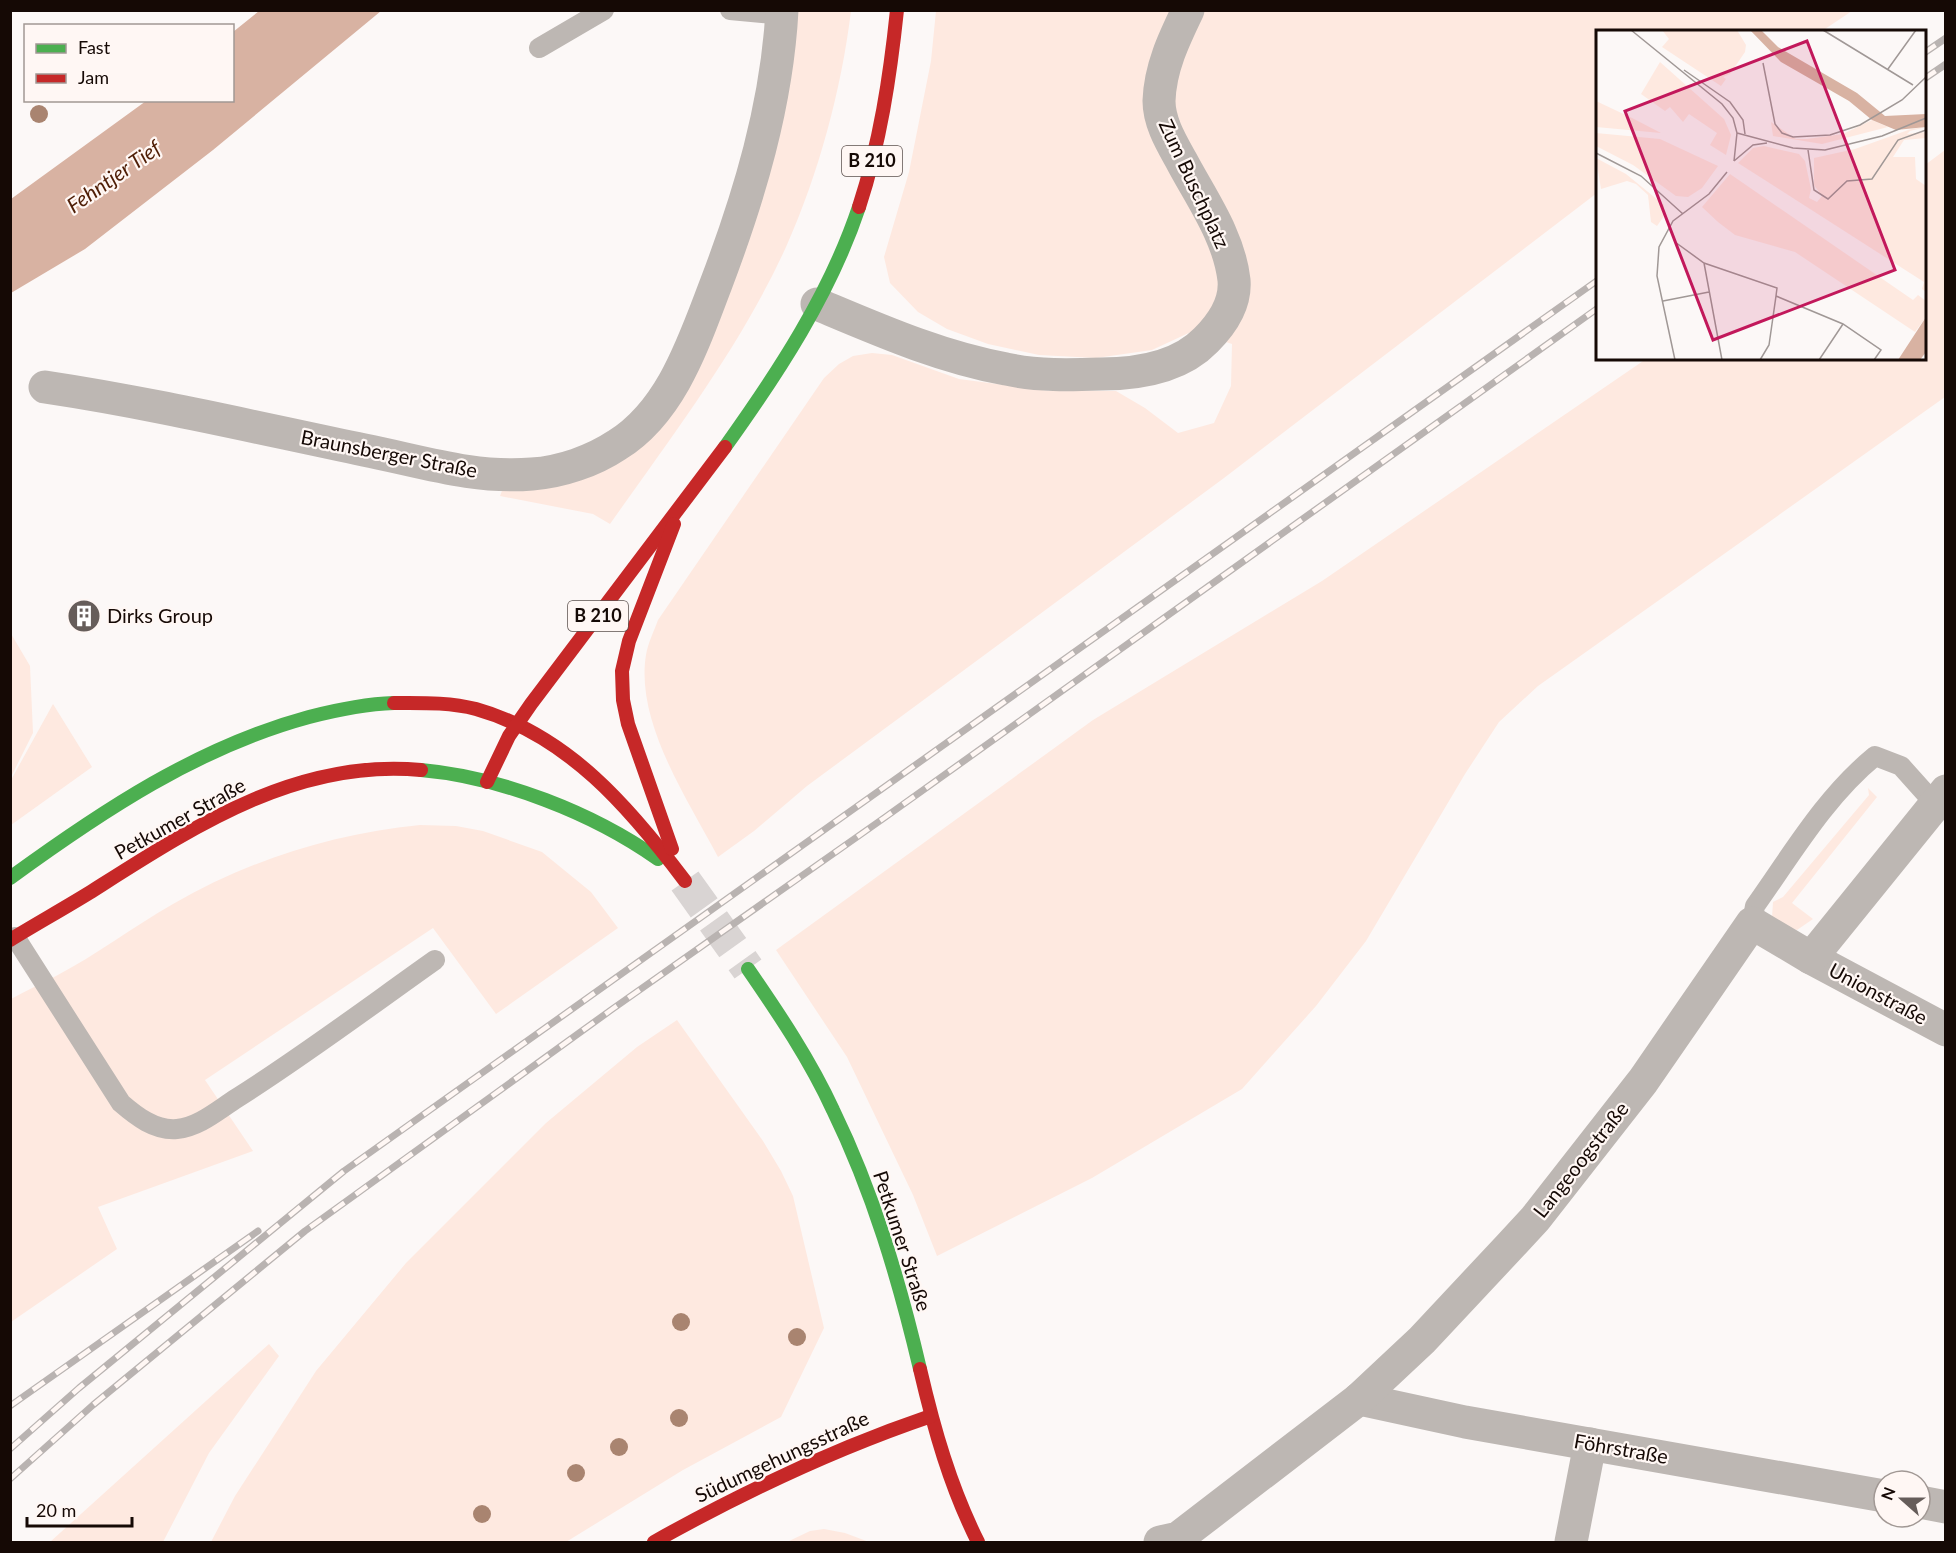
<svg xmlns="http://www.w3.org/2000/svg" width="1956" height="1553" font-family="Lato,sans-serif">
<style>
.green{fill:#fee9e0}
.water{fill:#d8b2a2}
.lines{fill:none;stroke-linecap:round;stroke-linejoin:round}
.secondary-tunnel{stroke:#d9d4d3;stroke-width:33;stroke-dasharray:33 16;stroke-linecap:butt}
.lane{stroke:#bdb7b3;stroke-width:20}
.street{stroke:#bdb7b3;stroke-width:33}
.fast{stroke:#4caf50;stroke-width:14}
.jam{stroke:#c62828;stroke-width:14}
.rail-casing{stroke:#b9b3b1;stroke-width:7}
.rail{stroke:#fff7f4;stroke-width:4.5;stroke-dasharray:14;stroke-linecap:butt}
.tree{fill:#a98470}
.labels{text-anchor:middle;stroke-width:4.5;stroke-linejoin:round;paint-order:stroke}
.shield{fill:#fff7f4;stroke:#5b504d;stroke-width:1.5}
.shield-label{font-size:18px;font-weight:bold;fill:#150905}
.street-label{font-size:20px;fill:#150905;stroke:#fff7f4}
.poi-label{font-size:20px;fill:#150905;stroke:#fff7f4;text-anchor:start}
.water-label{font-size:21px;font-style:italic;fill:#4f1e06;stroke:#fff7f4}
.inset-road{fill:none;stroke:#a09896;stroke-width:1.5}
.view{fill:#c2185b;fill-opacity:0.15;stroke:#c2185b;stroke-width:3}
.inset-edge{fill:none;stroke:#150905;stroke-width:3}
</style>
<rect width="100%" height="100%" fill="#fcf8f7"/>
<g class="green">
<path d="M795 11H851C841 91 819 173 786 247 741 346 672 436 610 524L593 514 500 496 505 483 655 427Z"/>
<path d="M936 11H1852L1822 31 1598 32 1597 193 1224 478 807 786 754 831 718 857C688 800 635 722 646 655 648 643 654 631 658 620L824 378 839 364 853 356 872 353 892 355 959 379 1049 391H1116L1145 408 1178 433 1214 423 1231 386 1232 344 1193 331 1152 350 1096 358 1039 355 988 344 947 329 918 312 890 283 884 257 909 172 931 61Z"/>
<polygon points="1945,150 1945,397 1538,686 1499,722 1465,774 1366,941 1316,1006 1242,1089 1092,1178 937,1256 913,1195 847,1057 776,950 1093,720 1322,581 1646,359 1924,358 1925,165"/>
<polygon points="10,632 30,666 33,733 11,777"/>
<polygon points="53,704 92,767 11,825 11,780"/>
<polygon points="1868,788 1877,797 1792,903 1813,919 1797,930 1783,927 1772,918 1773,902 1783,897 1869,795"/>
<path d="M420 825 456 826 483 831 542 852 591 892 618 928 496 1014 433 928 205 1080 253 1151 98 1207 117 1249 11 1322V999C25 991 41 984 56 976 96 955 133 927 173 904 249 860 332 834 420 825Z"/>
<polygon points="677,1020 763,1141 781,1171 793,1196 824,1328 781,1417 683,1470 566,1542 211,1542 235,1496 316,1371 406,1263 546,1123 637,1047"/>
<polygon points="269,1344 279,1356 209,1453 163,1542 50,1542"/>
<polygon points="824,1529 845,1533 869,1542 787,1542 810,1531"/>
</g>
<polygon class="water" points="259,11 381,11 213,150 85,249 11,293 11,199 146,101 232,100 233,32"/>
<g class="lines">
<polyline class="secondary-tunnel" points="685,881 748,969"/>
<g class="lane">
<polyline points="730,10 782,15"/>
<polyline points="539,48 604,10"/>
<path d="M1752 923 1755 906C1792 854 1825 797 1875 756L1901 766 1935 804"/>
<path d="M15 937 121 1103C136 1116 155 1131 177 1129 199 1127 218 1110 237 1098 305 1055 370 1006 435 960"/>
</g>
<g class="street">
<path d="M817 304C879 330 940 357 1006 369 1037 376 1070 375 1101 374 1138 374 1180 367 1206 340 1222 324 1236 303 1234 280 1229 236 1201 198 1181 160 1171 142 1159 122 1159 101 1160 68 1174 39 1188 10"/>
<path d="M45 387C152 403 258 428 364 450 420 461 474 479 532 474 561 472 593 461 617 445 672 411 694 341 716 284 749 197 777 105 782 10"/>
<polyline points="1811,958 1946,1030"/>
<polyline points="1359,1399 1465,1422 1884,1496"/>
<polyline points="1920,1502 1946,1507"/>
<polyline points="1160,1542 1178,1538 1359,1399 1422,1340 1510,1246 1535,1219 1643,1081 1752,923 1811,958 1946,791"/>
<polyline points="1571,1542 1590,1444"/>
</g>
<g class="fast">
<path d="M725 447C778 373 830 294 859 207"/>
<path d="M421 770C501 777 593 813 658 859"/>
<path d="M10 878C102 811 198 747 309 717 336 710 365 704 394 703"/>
<path d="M748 969C779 1014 810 1060 833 1110 873 1192 899 1280 920 1369"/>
</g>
<g class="jam">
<path d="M859 207C880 143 890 77 897 10"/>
<path d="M394 703C421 703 449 702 476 709 568 735 630 808 685 881"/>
<polyline points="487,782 509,736 531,704 725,447"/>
<polyline points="672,849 628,724 623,700 622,671 629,641 674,524"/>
<path d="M10 940C36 924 63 909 89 893 190 829 295 758 421 770"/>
<path d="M920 1369C934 1429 950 1486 978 1542"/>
<path d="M654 1542C743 1492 834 1449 931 1416"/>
</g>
<g class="rail-casing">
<g id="rail">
<polyline points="1924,53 1946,38"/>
<polyline points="1924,79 1946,64"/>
<polyline points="10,1406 258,1231"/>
<polyline points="10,1449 79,1388 344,1171 1598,280"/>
<polyline points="10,1479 93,1405 305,1231 611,1010 884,818 1598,308"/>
</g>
</g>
<use href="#rail" class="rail"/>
</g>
<g class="tree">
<circle cx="39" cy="114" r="9"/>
<circle cx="681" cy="1322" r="9"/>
<circle cx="797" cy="1337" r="9"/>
<circle cx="679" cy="1418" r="9"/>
<circle cx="619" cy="1447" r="9"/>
<circle cx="576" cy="1473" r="9"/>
<circle cx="482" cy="1514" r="9"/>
</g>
<defs>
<g id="building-disc" transform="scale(1.725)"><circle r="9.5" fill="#665d5a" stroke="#fff7f4"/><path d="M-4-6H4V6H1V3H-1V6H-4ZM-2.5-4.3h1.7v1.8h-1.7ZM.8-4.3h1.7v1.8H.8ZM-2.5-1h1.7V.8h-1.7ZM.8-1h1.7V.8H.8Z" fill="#fff"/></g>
</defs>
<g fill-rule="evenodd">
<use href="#building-disc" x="84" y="616"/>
</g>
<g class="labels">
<g class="shield">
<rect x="842" y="146" width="60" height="30" rx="4.5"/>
<rect x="568" y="601" width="60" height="30" rx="4.5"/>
</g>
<g class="shield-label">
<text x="872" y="167">B 210</text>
<text x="598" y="622">B 210</text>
</g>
<g class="street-label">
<text transform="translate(1194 184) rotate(65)" y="7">Zum Buschplatz</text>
<text transform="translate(389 454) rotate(11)" y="7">Braunsberger Straße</text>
<text transform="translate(180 819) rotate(-29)" y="7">Petkumer Straße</text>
<text transform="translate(1878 994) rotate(28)" y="7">Unionstraße</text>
<text transform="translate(1581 1160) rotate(-52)" y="7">Langeoogstraße</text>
<text transform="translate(902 1241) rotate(72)" y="7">Petkumer Straße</text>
<text transform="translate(1621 1449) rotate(10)" y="7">Föhrstraße</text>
<text transform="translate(782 1457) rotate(-25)" y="7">Südumgehungsstraße</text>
</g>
<g class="poi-label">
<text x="107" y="623">Dirks Group</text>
</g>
<g class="water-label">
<text transform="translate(114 177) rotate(-35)" y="7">Fehntjer Tief</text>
</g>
</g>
<g transform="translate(1596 30)">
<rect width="330" height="330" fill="#fcf8f7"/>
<path d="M66 0H141L150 15 149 22 134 44 127 47 130 49 125 56 66 17 73 9ZM64 32 128 89 135 105 130 125 114 115 121 103 93 84 87 92 74 77 69 81 45 64ZM0 71 36 88 65 103 0 97ZM276 90 292 97 226 114 177 106 175 92 200 109H211L247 104ZM330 97 314 101 311 104 330 102V108L308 110 297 127H319L320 149 330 156V262L326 259 328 252 142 133 157 118 168 116 203 124 209 131 215 159 213 168 221 172 226 166 218 155V128L259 119 315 99ZM0 103 64 109 122 136 106 158 92 167 80 166 37 135 0 116ZM0 128 30 144 68 175V186L61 196 55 192 52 165 40 154 31 151 5 159ZM134 144 317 270 322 265 330 271V287L319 302 199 222 139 205 122 192 106 177Z" fill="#fee9e0"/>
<path d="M154 0H165L182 17 261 63 289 86 330 84V97L300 100 276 90 253 71 185 32ZM330 287V322L324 330H302Z" fill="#d8b2a2"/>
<path class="inset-road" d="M35 0 126 74 137 88 141 103M227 0 317 55M167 33 179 94 186 103 197 107 234 105 264 95 306 70 330 47M292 39 320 0M88 40 134 72 147 90 149 104M212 120 218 160 232 169 251 151 276 149 302 110 330 100M0 123 45 146 87 184M138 131 141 103 197 118 229 120 286 106 330 88M138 131 157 115 171 113M79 212 108 233 181 258 180 266 247 294 285 320 278 330M108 233 126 330M67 271 113 262M79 330 61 246 63 217 77 191 113 164 131 142M164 330 173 315 180 266M223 330 247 294"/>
<path class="view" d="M211 11 299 240 117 310 29 81Z"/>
<rect width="330" height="330" class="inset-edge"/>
</g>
<rect width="1956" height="1553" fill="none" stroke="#150905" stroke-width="24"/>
<rect x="24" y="24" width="210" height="78" fill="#fff7f4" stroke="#a19894" stroke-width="1.5"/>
<rect x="36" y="44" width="30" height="9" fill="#4caf50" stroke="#a19894" stroke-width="1.5"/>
<text x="78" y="54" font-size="18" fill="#150905">Fast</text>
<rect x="36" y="74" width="30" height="9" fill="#c62828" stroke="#a19894" stroke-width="1.5"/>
<text x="78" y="84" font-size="18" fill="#150905">Jam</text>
<g transform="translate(1902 1499) rotate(291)"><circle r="28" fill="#fff7f4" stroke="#a19894" stroke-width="1.5"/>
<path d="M0-4.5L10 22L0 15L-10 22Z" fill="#665d5a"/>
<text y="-9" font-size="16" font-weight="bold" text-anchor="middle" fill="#150905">N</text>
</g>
<path d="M27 1517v9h105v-9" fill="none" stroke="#150905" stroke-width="3"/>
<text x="36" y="1517" font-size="18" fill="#150905" stroke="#fff7f4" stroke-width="4.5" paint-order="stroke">20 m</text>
</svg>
